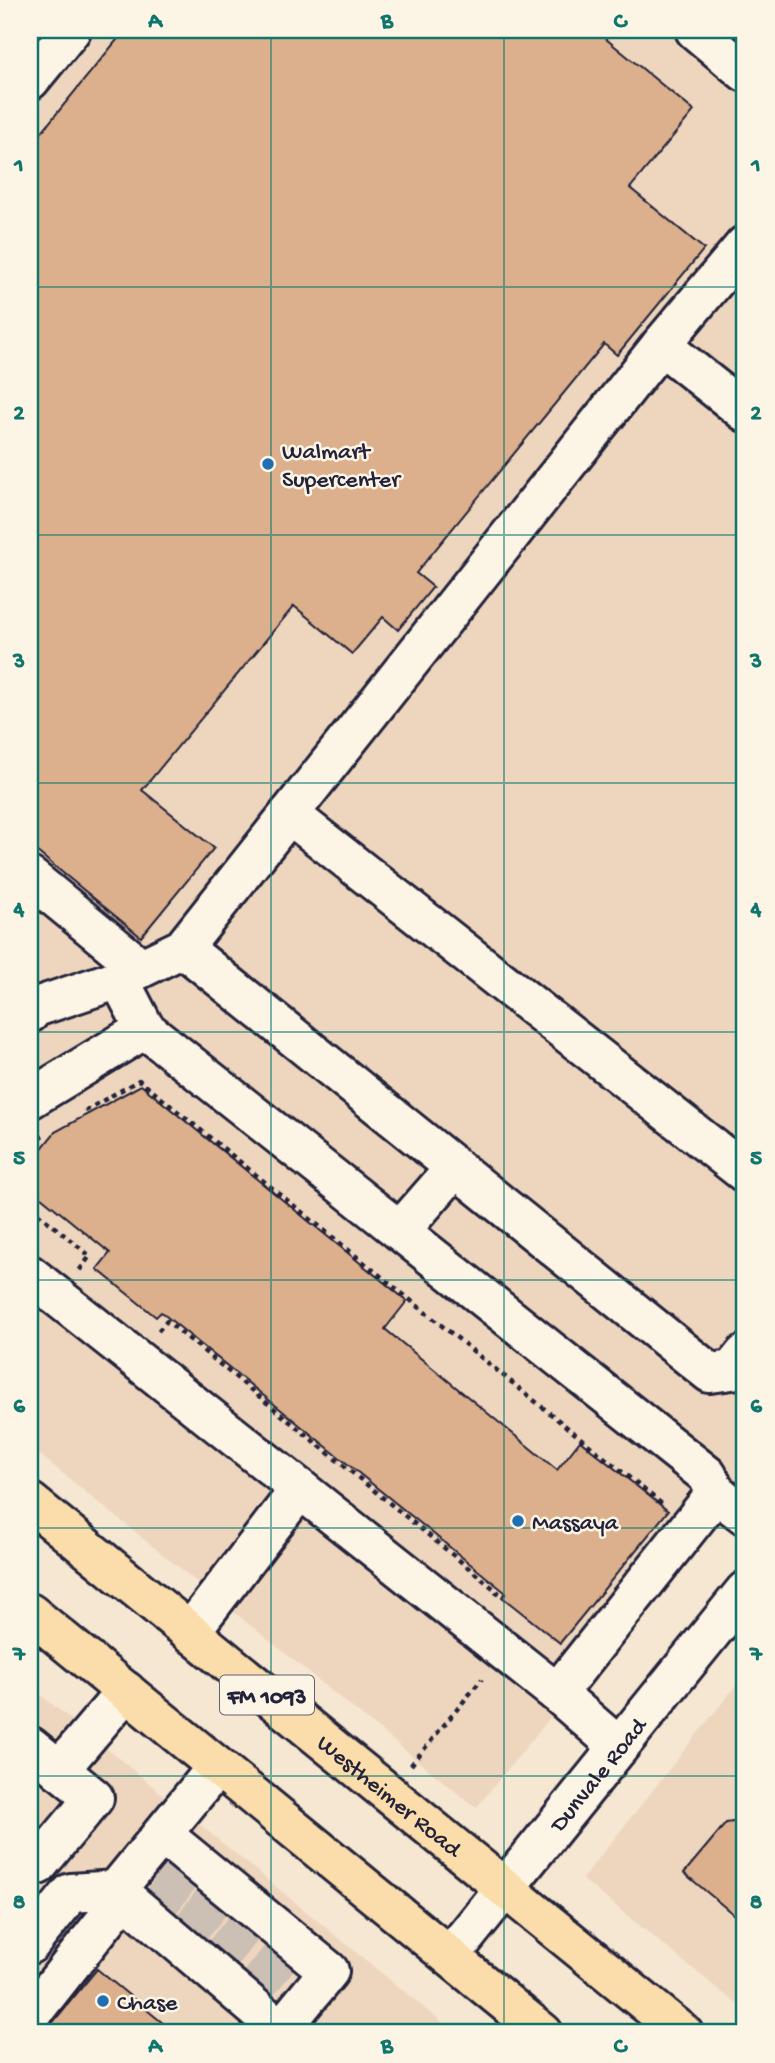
<svg xmlns="http://www.w3.org/2000/svg" width="775" height="2063" font-family="'Gochi Hand',sans-serif">
<style>
.built{fill:#eed6be}
.building{fill:#dcb08d;stroke:#22223b;stroke-width:2}
.lines{fill:none;stroke-linecap:round;stroke-linejoin:round}
.minor-tunnel{stroke:#ccc0b5;stroke-width:38;stroke-dasharray:38 19;stroke-linecap:butt}
.minor-casing{stroke:#22223b;stroke-width:44}
.major-casing{stroke:#22223b;stroke-width:44}
.path{stroke:#22223b;stroke-width:4.5;stroke-dasharray:5 5;stroke-linecap:butt}
.minor{stroke:#fcf5e5;stroke-width:38}
.major{stroke:#fbddab;stroke-width:38}
.grid{fill:none;stroke:#0f766e;stroke-width:2;stroke-opacity:0.55}
.poi-dot{fill:#1f6fb2;stroke:#fcf5e5;stroke-width:2.5}
.labels{text-anchor:middle;stroke-width:5;stroke-linejoin:round;paint-order:stroke}
.shield{fill:#fcf5e5;stroke:#63616e;stroke-width:2}
.shield-label{font-size:23px;font-weight:bold;fill:#22223b}
.poi-label{font-size:24px;fill:#22223b;stroke:#fcf5e5;text-anchor:start}
.street-label{font-size:24px;fill:#22223b;stroke:#fcf5e5}
.neatline{fill:none;stroke:#0f766e;stroke-width:2.5}
.grid-label{font-size:23px;text-anchor:middle;font-weight:bold;fill:#0f766e}
</style>
<rect width="100%" height="100%" fill="#f6e7d3"/>
<filter id="ink" filterUnits="userSpaceOnUse"><feTurbulence type="fractalNoise" baseFrequency=".0143" numOctaves="2"/><feDisplacementMap in="SourceGraphic" scale="14" xChannelSelector="R" yChannelSelector="G"/><feConvolveMatrix kernelMatrix="1 2 1 2 8 2 1 2 1" color-interpolation-filters="sRGB"/></filter>
<g filter="url(#ink)">
<g class="built">
<polygon points="30,30 745,30 745,1480 476,1808 30,1447"/>
<polygon points="745,1674 745,2011 582,1879"/>
<polygon points="30,1686 455,2033 30,2033"/>
</g>
<g class="building">
<polygon points="125,30 595,30 694,111 630,188 704,249 617,355 604,344 416,573 433,587 398,630 383,617 352,654 294,606 142,790 214,848 141,937 30,846 30,713 38,703 30,697 30,146"/>
<polygon points="141,1085 407,1301 385,1329 557,1470 580,1441 668,1511 560,1643 502,1597 506,1593 161,1312 156,1317 97,1269 110,1253 30,1188 30,1163 55,1132"/>
<polygon points="745,1815 745,1924 684,1873 726,1823 740,1821"/>
<polygon points="97,1969 175,2033 44,2033"/>
</g>
<g class="lines">
<g class="minor-tunnel">
<polyline points="159,1905 182,1874"/>
<polyline points="190,1930 214,1899"/>
<polyline points="220,1957 246,1925"/>
<polyline points="258,1985 282,1954"/>
</g>
<g class="minor-casing">
<g id="minor">
<polyline points="695,30 745,72"/>
<polyline points="30,80 71,30"/>
<polyline points="661,345 745,412"/>
<polyline points="289,814 745,1173"/>
<polyline points="30,877 141,968"/>
<polyline points="183,948 710,1373 732,1370 745,1354"/>
<polyline points="119,979 145,1029 400,1231 455,1168"/>
<polyline points="30,1013 33,1008 119,979 183,948 661,345 745,245"/>
<polyline points="30,1099 145,1029"/>
<polyline points="400,1231 707,1475 716,1493"/>
<polyline points="30,1275 300,1489 190,1632"/>
<polyline points="300,1489 557,1693 716,1493 745,1515"/>
<polyline points="557,1693 619,1747"/>
<polyline points="30,1746 94,1798 38,1865"/>
<polyline points="59,1770 126,1691"/>
<polyline points="162,1834 329,1971 284,2026 275,2025"/>
<polyline points="116,1890 217,1767"/>
<polyline points="30,1944 71,1893 116,1890 275,2025 268,2033"/>
<path id="s1" d="M450 1956 745 1591"/>
<polyline points="30,2016 125,1896"/>
</g>
</g>
<g class="major-casing">
<g id="major">
<path id="s2" d="M30 1502 683 2033"/>
<polyline points="30,1613 543,2033"/>
</g>
</g>
<g class="path">
<polyline points="85,1111 139,1080 663,1505"/>
<polyline points="30,1143 47,1133"/>
<polyline points="30,1207 90,1256 79,1271"/>
<polyline points="158,1331 167,1321 498,1592 493,1598"/>
<polyline points="411,1765 482,1679"/>
</g>
<use href="#minor" class="minor"/>
<use href="#major" class="major"/>
</g>
</g>
<path class="grid" d="M271 30V2033M504 30V2033M30 287H745M30 535H745M30 783H745M30 1032H745M30 1280H745M30 1528H745M30 1776H745"/>
<g class="poi-dot">
<circle cx="268" cy="464" r="7"/>
<circle cx="518" cy="1521" r="7"/>
<circle cx="103" cy="2001" r="7"/>
</g>
<g class="labels">
<rect class="shield" x="220" y="1675.5" width="94" height="39" rx="5"/>
<g class="shield-label">
<text x="267" y="1703">FM 1093</text>
</g>
<g class="poi-label">
<text x="282" y="458">Walmart<tspan x="282" dy="28">Supercenter</tspan></text>
<text x="532" y="1529">Massaya</text>
<text x="117" y="2009">Chase</text>
</g>
<g class="street-label">
<text dy="8" stroke="none"><textPath href="#s1" startOffset="234">Dunvale Road</textPath></text>
<text dy="8" stroke="none"><textPath href="#s2" startOffset="464">Westheimer Road</textPath></text>
</g>
</g>
<rect width="775" height="2063" fill="none" stroke="#fcf5e5" stroke-width="77"/>
<rect x="38" y="38" width="698" height="1986" class="neatline"/>
<g class="grid-label">
<text x="155" y="27">A</text>
<text x="387" y="27">B</text>
<text x="620" y="27">C</text>
<text x="19" y="171">1</text>
<text x="756" y="171">1</text>
<text x="19" y="419">2</text>
<text x="756" y="419">2</text>
<text x="19" y="667">3</text>
<text x="756" y="667">3</text>
<text x="19" y="915">4</text>
<text x="756" y="915">4</text>
<text x="19" y="1164">5</text>
<text x="756" y="1164">5</text>
<text x="19" y="1412">6</text>
<text x="756" y="1412">6</text>
<text x="19" y="1660">7</text>
<text x="756" y="1660">7</text>
<text x="19" y="1908">8</text>
<text x="756" y="1908">8</text>
<text x="155" y="2052">A</text>
<text x="387" y="2052">B</text>
<text x="620" y="2052">C</text>
</g>
</svg>
